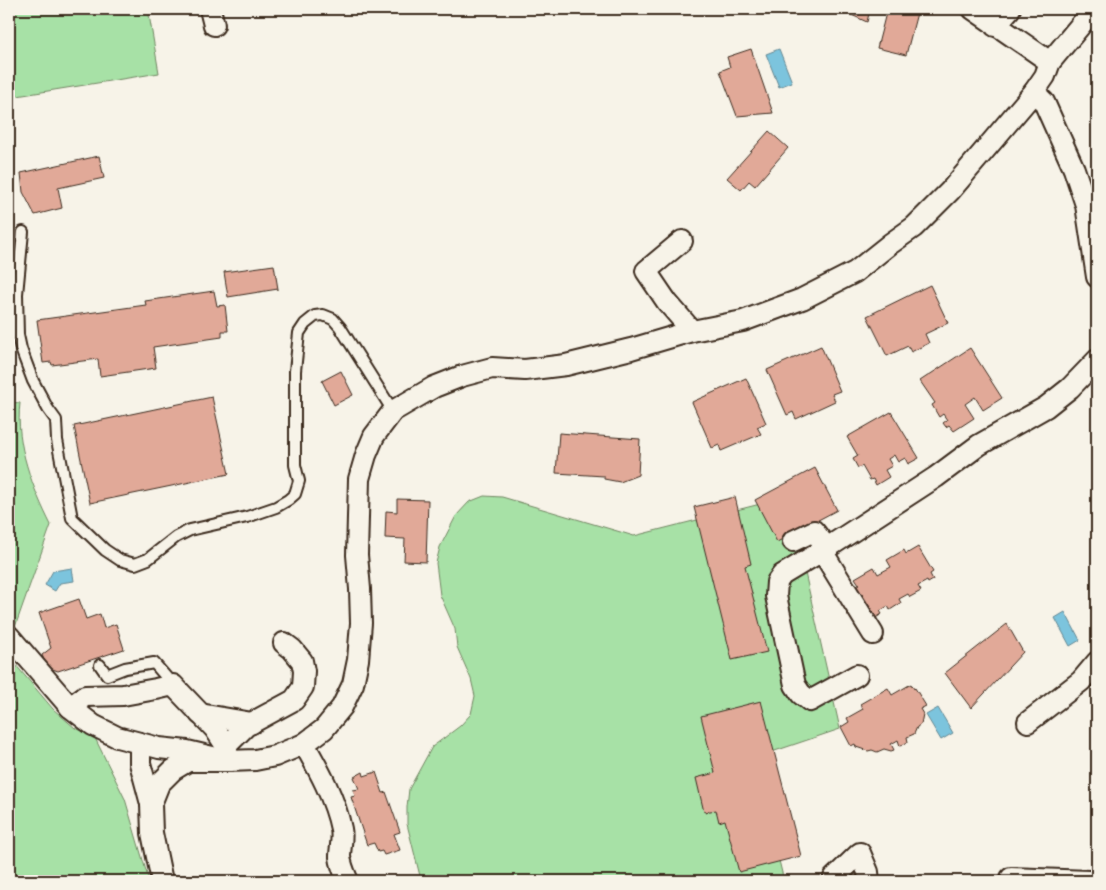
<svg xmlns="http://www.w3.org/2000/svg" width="1106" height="890" font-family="Mynerve,sans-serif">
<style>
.green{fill:#a7e1a6;stroke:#718662}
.water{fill:#7cc4dd;stroke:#628691}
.building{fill:#e1a998;stroke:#3b2a1e}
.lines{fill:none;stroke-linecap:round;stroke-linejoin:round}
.service-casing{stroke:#3b2a1e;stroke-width:14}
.minor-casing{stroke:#3b2a1e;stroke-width:24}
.service{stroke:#f7f3e8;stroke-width:10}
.minor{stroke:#f7f3e8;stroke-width:20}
</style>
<rect width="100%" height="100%" fill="#f7f3e8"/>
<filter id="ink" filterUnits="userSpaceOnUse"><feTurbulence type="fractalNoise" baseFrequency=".02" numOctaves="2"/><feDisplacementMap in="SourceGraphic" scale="10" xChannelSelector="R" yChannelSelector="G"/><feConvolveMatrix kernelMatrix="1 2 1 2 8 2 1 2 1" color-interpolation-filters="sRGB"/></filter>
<g filter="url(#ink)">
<g class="green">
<polygon points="9,9 148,9 159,73 17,96 9,45"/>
<path d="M9 402 20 403C15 444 33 489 51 525L9 644Z"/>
<polygon points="484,496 502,497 634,536 788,497 840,729 754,758 784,881 418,881 420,876 407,824 407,807 409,789 432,747 460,726 471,714 475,696 471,679 457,647 455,629 440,595 436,563 440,547 456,516 469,502"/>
<polygon points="9,657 53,709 75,728 94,736 125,799 149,881 9,881"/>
</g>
<g class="water">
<polygon points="779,49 792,82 779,87 766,54"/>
<polygon points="72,568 74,581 60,583 55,591 45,585 53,571"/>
<polygon points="1065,612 1080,640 1070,646 1055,618"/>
<polygon points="938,708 953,733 941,740 926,715"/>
</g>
<g class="building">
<polygon points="849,9 870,9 867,22 847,13"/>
<polygon points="887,9 918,9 906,55 877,48"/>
<polygon points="751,49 773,113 737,116 720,71 730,67 727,57"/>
<polygon points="769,131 788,148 755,186 749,181 741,190 727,178"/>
<polygon points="99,156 104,178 58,188 62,208 35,215 23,192 21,173"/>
<polygon points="274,265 278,289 228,297 224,272"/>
<polygon points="930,285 948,323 925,334 929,343 911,352 908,346 887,356 867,316"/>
<polygon points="214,291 217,306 225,305 228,331 222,331 222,337 153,347 156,368 100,376 98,359 52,365 51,362 43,363 37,320 146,305 145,301"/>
<polygon points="821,346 840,391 832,394 835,401 796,419 793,412 787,415 767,370"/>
<polygon points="970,348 1002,398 983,410 975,397 965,404 974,418 954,431 949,425 946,427 943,423 947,420 943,414 939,417 932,405 935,403 920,381"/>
<polygon points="341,371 353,395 334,405 322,381"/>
<polygon points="746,378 766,423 757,427 761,434 721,451 719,445 712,448 692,402"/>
<polygon points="212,397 229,474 90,503 74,426"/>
<polygon points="891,412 919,458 908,464 905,458 898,462 894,455 888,459 892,466 885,470 889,477 876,485 873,479 870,480 862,466 858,468 853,459 858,456 847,437"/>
<polygon points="559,433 640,439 638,475 620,482 604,479 604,476 556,473"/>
<polygon points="815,468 837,510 777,542 755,500"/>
<polygon points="735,497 751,564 745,566 767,652 732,660 694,507"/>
<polygon points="397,499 428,500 426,562 404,561 405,539 385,538 386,511 397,512"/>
<polygon points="918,547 933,572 930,574 933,580 928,583 927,581 918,586 921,591 910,597 908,594 899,599 901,603 890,610 888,606 880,611 882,614 874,619 849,590 859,584 855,578 874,567 878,574 891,567 887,560 904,550 906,554"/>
<polygon points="79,599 86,619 100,614 104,628 116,624 124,649 58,671 47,667 42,655 51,648 39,613"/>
<polygon points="1007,624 1023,652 971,708 945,673"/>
<polygon points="911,684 914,689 915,688 926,706 920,709 923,714 921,724 917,727 914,734 907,737 908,742 900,746 898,740 891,744 894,750 891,751 884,749 877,752 872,750 868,751 856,747 855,744 851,746 841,727 849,722 847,718 863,709 860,704 888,688 892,695"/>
<polygon points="761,701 801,856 739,872 725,820 719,822 716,810 704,812 696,778 715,773 701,716"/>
<polygon points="363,772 364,776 376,772 383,793 386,792 400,832 394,834 400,850 384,855 382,851 378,852 374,843 367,845 351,797 355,796 353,790 359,789 354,777"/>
</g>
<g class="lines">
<g class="service-casing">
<g id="service">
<polyline points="23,232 17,294 18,335 21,349 33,381 48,409 56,420 57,440 72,518 105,550 120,560 135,564 148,559 176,537 190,530 247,517 276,507 288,500 295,494 299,481 295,465 295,371 299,333 305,324 315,316 323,315 333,319 340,327 393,411"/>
<polyline points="100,665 107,675 125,668 154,663 173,685"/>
</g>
</g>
<g class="minor-casing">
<g id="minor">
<polyline points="210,9 214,25"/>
<polyline points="973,9 1050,62"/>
<polyline points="995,26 1010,9"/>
<polyline points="1034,92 1044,102 1074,169 1086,205 1097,277"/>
<polyline points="682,241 646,271 667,302 692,331"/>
<polyline points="793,541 814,531 827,548"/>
<polyline points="822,551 873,634"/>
<polyline points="9,636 70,707 93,725 117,737 159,748 187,751 229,761 255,760 275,756 304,744 324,729 342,707 353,684 358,660 361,623 360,589 357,555 359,479 366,455 374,436 393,411 434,387 462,376 492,368 525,370 566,365 631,349 692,331 743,321 802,299 855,272 890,244 914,227 950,191 1034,92 1045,76 1050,62 1094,9"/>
<polyline points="857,675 810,701 801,694 795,685 776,596 777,582 782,575 827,548 936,477 979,445 1046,407 1070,388 1097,360"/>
<polyline points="70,707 85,696 123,695 156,689 173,685 215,729 226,746 229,761 188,761 173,770 159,784 151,804 152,833 162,881"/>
<polyline points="200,714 252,723"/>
<polyline points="1028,722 1081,681 1097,662"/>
<polyline points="140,743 140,763 151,804"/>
<path d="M304 744C319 770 335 799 341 829 343 838 340 848 340 857 341 865 344 872 347 879"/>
<polyline points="226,746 246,726 294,700 303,687 304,671 302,661 292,649 284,643"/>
<polyline points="834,878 860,853 868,872 869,881"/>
<polyline points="1011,878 1089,881"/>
</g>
</g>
<use href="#service" class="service"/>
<use href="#minor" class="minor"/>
</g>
</g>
<rect width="1106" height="890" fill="none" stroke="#f7f3e8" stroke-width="30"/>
<rect x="15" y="15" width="1076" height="860" fill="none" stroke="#3b2a1e" stroke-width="2" filter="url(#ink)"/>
</svg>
